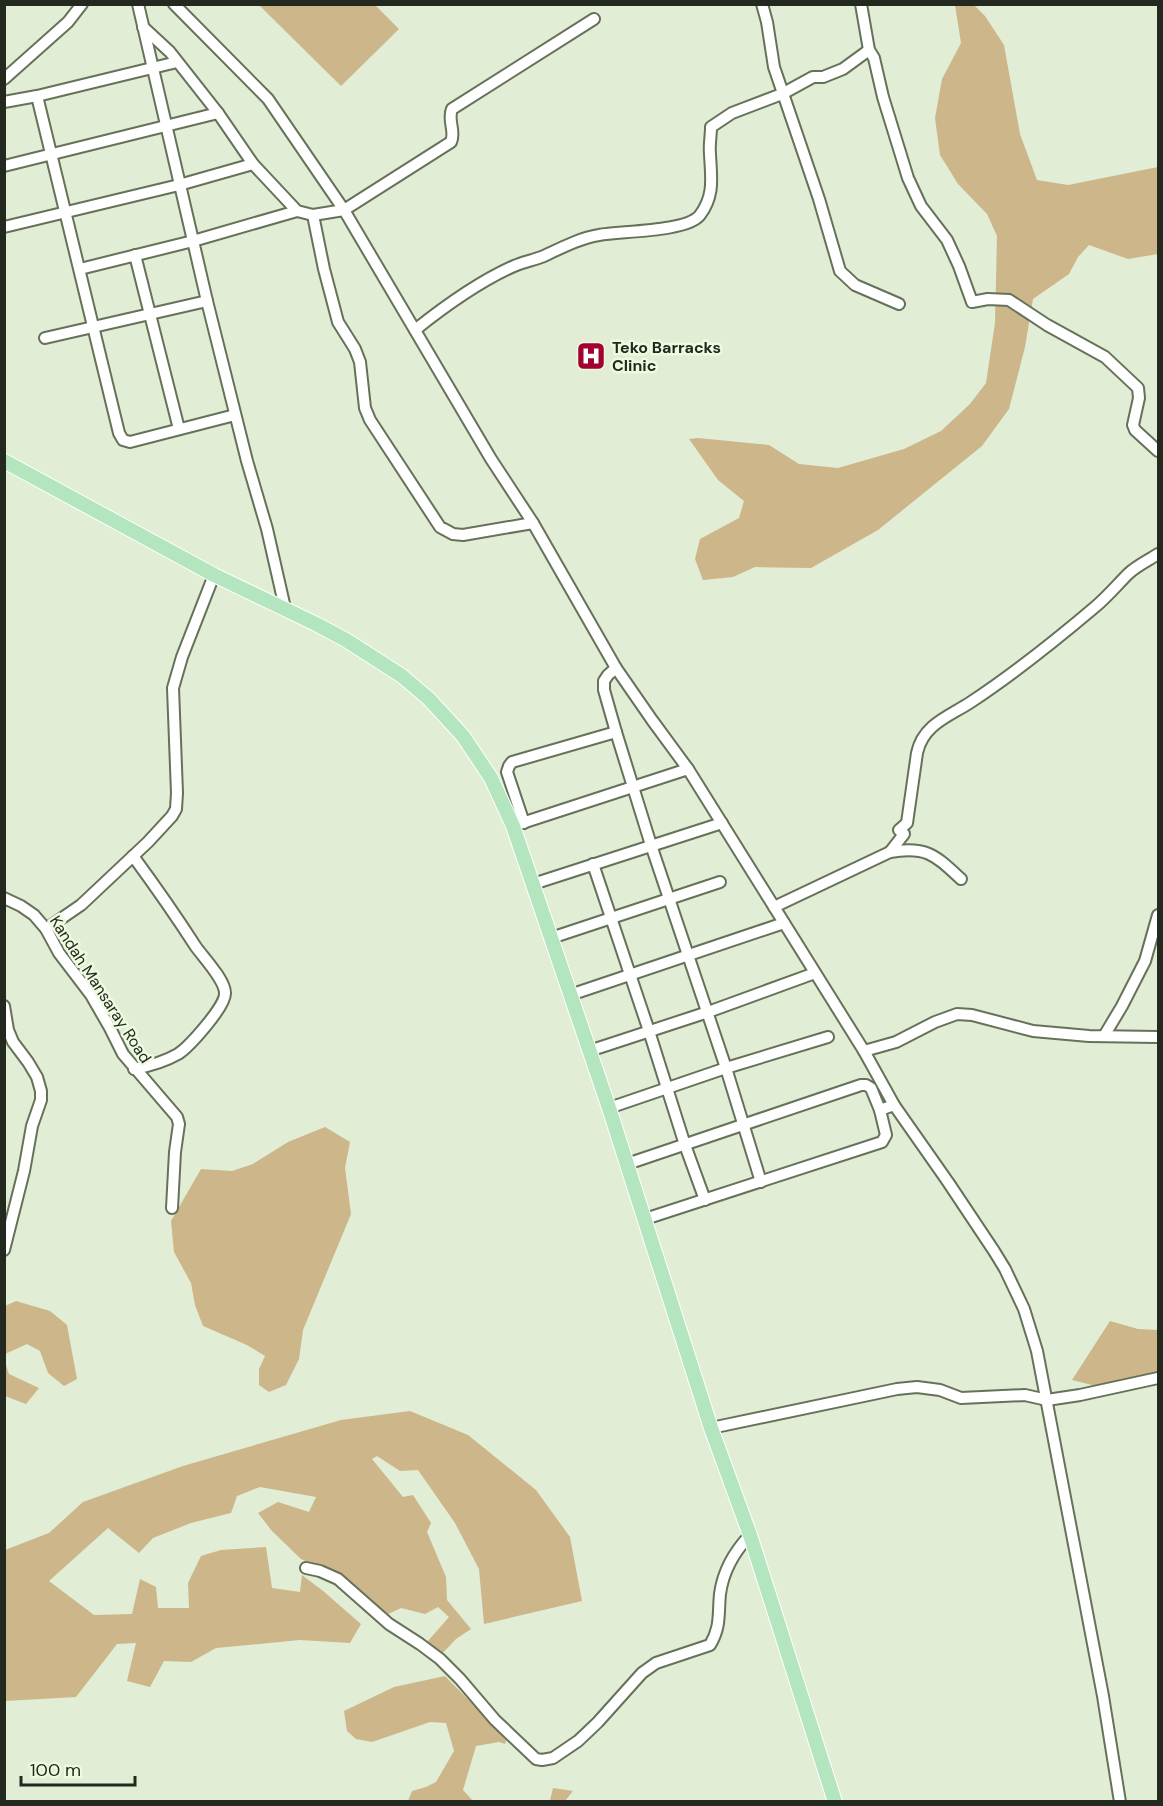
<svg xmlns="http://www.w3.org/2000/svg" width="1163" height="1806" font-family="'DM Sans',sans-serif">
<style>
.green{fill:#ccb68a}
.lines{fill:none;stroke-linecap:round;stroke-linejoin:round}
.minor-casing{stroke:#66715a;stroke-width:14}
.major-casing{stroke:#fff;stroke-width:16}
.minor{stroke:#fff;stroke-width:10}
.major{stroke:#b3e5bf;stroke-width:14}
.labels{text-anchor:middle;stroke-width:5;stroke-linejoin:round;paint-order:stroke}
.poi-label{font-size:16px;font-weight:bold;fill:#242920;stroke:#eefbe1;text-anchor:start}
.street-label{font-size:16px;fill:#242920;stroke:#eefbe1}
</style>
<rect width="100%" height="100%" fill="#e1edd4"/>
<g class="green">
<polygon points="259,5 375,5 399,29 341,86"/>
<polygon points="955,5 974,5 985,16 1004,45 1020,134 1037,180 1068,185 1158,167 1158,254 1128,259 1089,245 1078,257 1069,274 1033,299 1025,347 1009,409 982,446 878,530 811,568 755,567 733,577 703,580 695,559 700,539 739,518 744,501 718,480 689,439 698,438 769,445 799,464 838,468 904,449 941,431 970,404 986,383 995,323 997,236 987,214 958,184 940,155 935,118 942,79 961,43"/>
<polygon points="325,1127 350,1142 345,1168 351,1214 303,1330 299,1359 286,1385 269,1392 259,1385 259,1369 265,1356 247,1345 203,1326 195,1305 191,1283 174,1252 171,1221 201,1169 232,1171 253,1164 288,1142"/>
<polygon points="16,1301 50,1311 67,1325 77,1379 64,1386 48,1373 40,1351 27,1344 5,1354 5,1306"/>
<polygon points="1110,1321 1138,1329 1158,1330 1158,1377 1108,1389 1072,1380"/>
<polygon points="5,1362 9,1374 39,1388 26,1404 5,1396"/>
<polygon points="410,1411 468,1435 536,1490 570,1537 582,1601 484,1624 479,1569 455,1523 418,1470 400,1471 377,1456 372,1459 403,1497 413,1495 431,1523 427,1532 446,1577 447,1600 471,1629 456,1639 438,1658 428,1641 449,1617 438,1607 425,1614 401,1608 380,1618 348,1579 301,1559 272,1531 258,1513 278,1502 309,1512 316,1497 260,1487 237,1496 231,1513 191,1523 153,1538 139,1553 108,1528 49,1581 94,1615 132,1614 140,1579 156,1587 158,1608 189,1608 188,1583 201,1556 221,1550 266,1547 272,1588 300,1592 302,1575 323,1591 361,1624 350,1643 300,1640 216,1648 191,1662 164,1661 150,1687 127,1681 136,1643 117,1644 76,1697 5,1701 5,1550 49,1533 83,1502 183,1466 341,1420"/>
<polygon points="445,1676 493,1725 506,1741 505,1744 499,1742 476,1746 463,1790 473,1801 408,1801 412,1791 426,1787 436,1782 454,1751 446,1723 430,1722 372,1742 356,1739 347,1731 344,1711 394,1687"/>
<polygon points="553,1788 573,1791 565,1801 550,1801"/>
</g>
<g class="lines">
<g class="minor-casing">
<g id="minor">
<polyline points="138,4 207,301 247,461 267,529 285,608"/>
<polyline points="174,4 268,99 344,210 491,459 533,523 616,668 652,720 688,769 864,1051 894,1105 948,1182 994,1251 1005,1269 1024,1309 1037,1351 1103,1696 1120,1802"/>
<polyline points="762,4 767,22 774,67 819,199 840,271 855,285 899,304"/>
<polyline points="861,4 869,50 874,58 883,97 908,178 921,206 947,240 959,266 972,302 988,299 1009,300 1047,325 1105,357 1138,388 1139,398 1133,425 1135,430 1158,451"/>
<polyline points="143,27 170,52 218,113 253,164 297,211 313,215 324,269 338,322 355,349 360,362 365,408 370,420 440,527 453,534 463,535 533,523"/>
<polyline points="4,79 68,22 82,4"/>
<polyline points="37,96 119,433 123,440 130,442 235,415"/>
<polyline points="4,102 37,96 177,62"/>
<polyline points="4,166 218,113"/>
<path d="M313 215 344 210 451 142C456 131 447 120 452 109L594 19"/>
<polyline points="4,227 179,185 253,164"/>
<polyline points="135,255 179,429"/>
<polyline points="80,269 193,241 297,211"/>
<path d="M415 330C445 306 478 282 514 266 523 262 534 260 544 256 561 248 580 238 599 235 621 231 687 232 700 215 715 195 711 177 710 154 709 145 711 136 711 127L732 113 782 94 813 77H823L843 69 869 50"/>
<polyline points="45,338 207,301"/>
<polyline points="616,668 608,675 604,681 604,690 616,732 651,845 726,1068 761,1182"/>
<polyline points="524,823 507,772 509,766 512,762 616,732"/>
<polyline points="513,826 688,769"/>
<path d="M890 852 904 834 899 830 907 823 917 753C923 724 950 716 971 702 1015 673 1056 640 1095 607 1107 597 1117 585 1128 574 1136 566 1149 560 1158 554"/>
<path d="M133 856C155 886 176 916 196 947 204 958 225 980 225 993 226 1006 189 1047 178 1054 164 1062 150 1066 134 1069"/>
<polyline points="593,864 649,1031 685,1145 705,1200"/>
<polyline points="533,884 722,823"/>
<polyline points="4,898 21,906 34,915 46,929 59,953 91,995 110,1028 123,1054 177,1117 179,1124 175,1152 172,1208"/>
<path d="M774 907 890 852C927 846 935 855 961 879"/>
<polyline points="46,929 81,905 148,842 172,816 176,809 177,793 173,688 182,657 214,575"/>
<polyline points="551,938 720,882"/>
<polyline points="570,995 784,923"/>
<polyline points="4,1006 8,1030 13,1042 28,1062 37,1077 41,1091 41,1100 32,1126 24,1171 4,1250"/>
<polyline points="1104,1036 1122,1006 1145,961 1158,915"/>
<polyline points="589,1051 708,1012 815,973"/>
<polyline points="864,1051 896,1042 935,1022 957,1014 972,1015 1033,1031 1089,1036 1158,1037"/>
<polyline points="609,1108 726,1068 828,1037"/>
<polyline points="627,1164 861,1085 866,1085 871,1088 880,1110"/>
<polyline points="645,1219 882,1142 886,1135 880,1110 894,1105"/>
<polyline points="711,1428 897,1389 917,1387 940,1390 961,1398 1025,1395 1047,1400 1080,1395 1158,1378"/>
<path d="M306 1568 320 1571 338 1579 389 1624 420 1644 440 1659 460 1679 495 1720 536 1759 542 1760 553 1758 578 1741 598 1722 642 1673 656 1663 710 1645C721 1627 718 1614 720 1594 723 1571 734 1552 750 1535"/>
</g>
</g>
<g class="major-casing">
<polyline id="major" points="4,461 214,575 316,624 346,640 402,676 429,699 463,736 491,778 513,826 609,1108 711,1428 750,1535 835,1802"/>
</g>
<use href="#minor" class="minor"/>
<use href="#major" class="major"/>
</g>
<defs>
<g id="hospital-square" transform="scale(1.5)"><rect x="-9" y="-9" width="18" height="18" rx="4" fill="#a2022f" stroke="#eefbe1"/><path d="M-5-5h3v3.5h4V-5h3V5h-3V1.5h-4V5h-3Z" fill="#fff"/></g>
</defs>
<g fill-rule="evenodd">
<use href="#hospital-square" x="591" y="356"/>
</g>
<g class="labels">
<g class="poi-label">
<text x="612" y="353">Teko Barracks<tspan x="612" dy="18">Clinic</tspan></text>
</g>
<g class="street-label">
<text transform="translate(101 989) rotate(57)" y="6">Kandah Mansaray Road</text>
</g>
</g>
<rect width="1163" height="1806" fill="none" stroke="#242920" stroke-width="12"/>
<path d="M21 1776v9h114v-9" fill="none" stroke="#242920" stroke-width="3"/>
<text x="30" y="1776" font-size="18" fill="#242920" stroke="#eefbe1" stroke-width="4.5" paint-order="stroke">100 m</text>
</svg>
